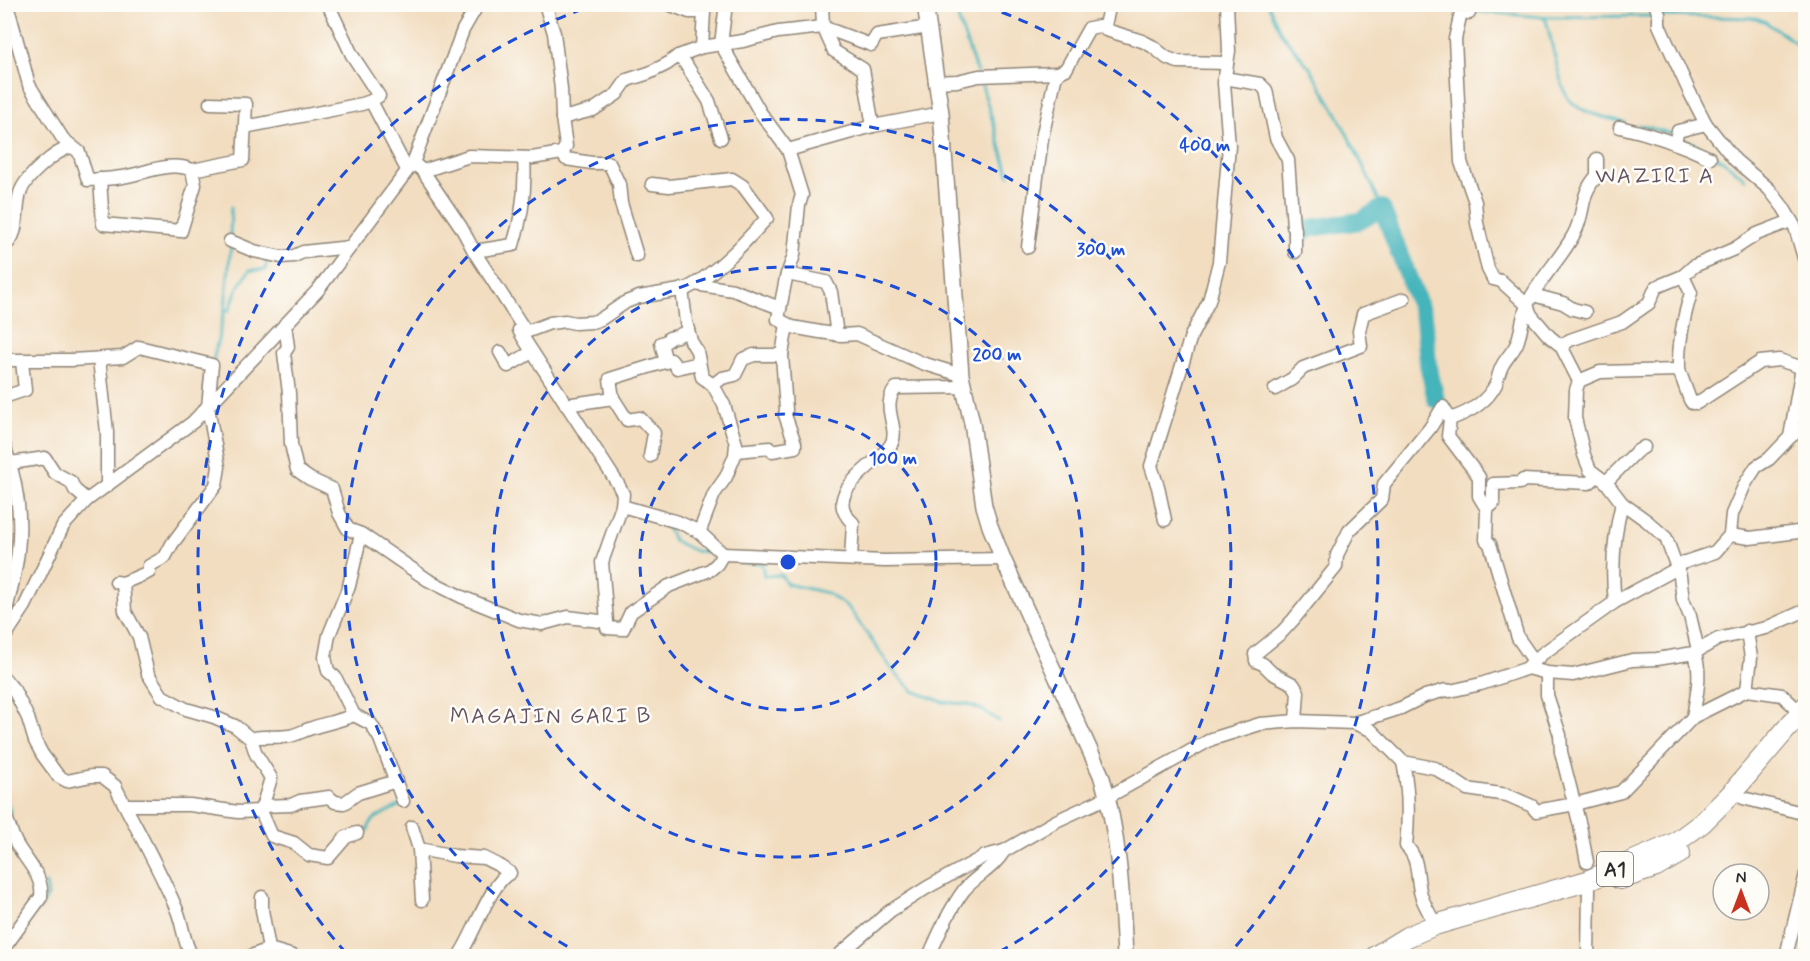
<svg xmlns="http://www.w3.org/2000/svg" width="1810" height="961" font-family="Mynerve,sans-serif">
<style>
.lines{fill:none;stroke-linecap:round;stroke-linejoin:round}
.stream{stroke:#45b4bb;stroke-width:3}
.river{stroke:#45b4bb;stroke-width:18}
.minor-casing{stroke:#8e8476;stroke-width:15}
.tertiary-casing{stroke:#8e8476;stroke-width:18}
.trunk-casing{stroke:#8e8476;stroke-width:22}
.minor{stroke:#fff;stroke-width:12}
.tertiary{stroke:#fff;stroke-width:15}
.trunk{stroke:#fff;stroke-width:20}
.ring{fill:none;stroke:#1d4ed8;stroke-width:3;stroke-dasharray:10 8}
.labels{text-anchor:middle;stroke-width:5;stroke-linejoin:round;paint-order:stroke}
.shield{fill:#fdfcf7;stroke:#6a6a68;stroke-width:1.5}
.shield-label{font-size:20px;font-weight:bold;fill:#2b2b2b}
.neighbourhood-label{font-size:22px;letter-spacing:1.5px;fill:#635362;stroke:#fdfcf7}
.centre{fill:#1d4ed8;stroke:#fdfcf7;stroke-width:3}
.ring-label{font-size:18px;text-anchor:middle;font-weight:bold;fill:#1d4ed8;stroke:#fdfcf7;stroke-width:5;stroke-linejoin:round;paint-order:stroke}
</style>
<rect width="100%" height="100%" fill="#fdfcf7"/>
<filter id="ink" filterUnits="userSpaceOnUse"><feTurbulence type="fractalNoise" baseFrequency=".0167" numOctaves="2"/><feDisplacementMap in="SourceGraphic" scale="12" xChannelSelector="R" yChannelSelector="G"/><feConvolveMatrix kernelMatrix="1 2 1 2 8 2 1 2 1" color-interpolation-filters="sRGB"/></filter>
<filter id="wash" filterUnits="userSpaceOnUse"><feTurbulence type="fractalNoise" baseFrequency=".008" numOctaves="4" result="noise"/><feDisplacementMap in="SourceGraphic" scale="24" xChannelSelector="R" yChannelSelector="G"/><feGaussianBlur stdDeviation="1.35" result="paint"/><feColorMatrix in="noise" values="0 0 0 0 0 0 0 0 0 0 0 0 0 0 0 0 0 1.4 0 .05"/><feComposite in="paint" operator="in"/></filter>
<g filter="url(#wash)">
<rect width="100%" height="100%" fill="#f2ddc0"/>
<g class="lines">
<g class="stream">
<polyline points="953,4 977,73"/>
<polyline points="1268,4 1281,33 1310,68 1336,112 1365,170 1388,221"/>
<polyline points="1436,4 1460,9"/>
<polyline points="1472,11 1542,17 1654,16"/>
<polyline points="1661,16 1755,18 1764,21 1806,50"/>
<path d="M1543 18 1546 20C1551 37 1559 85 1568 98 1579 113 1607 118 1624 122"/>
<polyline points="980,79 1009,175"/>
<polyline points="1639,125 1673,134"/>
<path d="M1679 137C1704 147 1725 160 1745 179"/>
<polyline points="230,238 231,207"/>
<polyline points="225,311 229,311 238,287 250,270 265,270 268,257"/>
<polyline points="213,362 225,308 231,244"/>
<polyline points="660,521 667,528 674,541 695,551 708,552"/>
<polyline points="739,563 762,563 764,576 781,575 787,584 827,593 848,607 894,672 913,691 943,702 967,704 984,711 999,721"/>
<polyline points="4,793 10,812"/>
<path d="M361 832 368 830C371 814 392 813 402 803"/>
<polyline points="39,910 48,896 46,884"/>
<polyline points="9,956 12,947"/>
</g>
<polyline class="river" points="1299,234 1311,228 1360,221 1382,208 1424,318 1428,364 1436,400"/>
</g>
</g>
<g filter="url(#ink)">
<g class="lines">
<g class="minor-casing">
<g id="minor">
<polyline points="328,4 352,55 379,96 371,101 405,166 408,169"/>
<polyline points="668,4 689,12 704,12 702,47"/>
<polyline points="726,4 721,44 760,112 788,150 802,195 799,205 794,255 786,278 778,319 792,327 820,332 842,335 857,334 922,363 961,375"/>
<polyline points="822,4 823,27 834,51 863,69 873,126"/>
<polyline points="1472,4 1469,13 1461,12 1455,39 1461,162 1475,202 1477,223 1488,269 1493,279 1501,281 1527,305 1531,315 1549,336 1561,346 1579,381 1576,390 1575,418 1584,455 1590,470 1606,482 1622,503 1647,521 1666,538 1680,576 1683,600 1690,616 1698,650"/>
<polyline points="1655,4 1659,14 1659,25 1689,91 1706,124 1735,160 1769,189 1783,207 1795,227 1806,265"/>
<path d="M4 10H8L10 15 29 85 63 139 79 152 88 180C99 179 110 179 122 177 144 174 170 160 192 170L243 160 246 104 210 103"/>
<polyline points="1105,25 1106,30 1142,41 1152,46 1167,58 1178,62 1227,63"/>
<polyline points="678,56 685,63 709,101 721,138"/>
<polyline points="1224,78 1260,84 1266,90 1276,138 1288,160 1293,226 1295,229 1295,252"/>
<polyline points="935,82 957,81 979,76 1058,73"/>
<polyline points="562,118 593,110 617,94 627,80 649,73 667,64 678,56 702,47 743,41 778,32 823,27 871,45 877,35 929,27"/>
<polyline points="245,127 362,104 371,101"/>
<path d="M1620 127C1652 134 1680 144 1710 158"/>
<polyline points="1675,142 1678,131 1706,124"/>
<polyline points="788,150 873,126 941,113"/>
<polyline points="562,153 566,159 592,163 609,163 619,184 621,203 637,256"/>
<polyline points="417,166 423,171 469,156 532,158 562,153 566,146 562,118 561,89 554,33 545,4"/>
<polyline points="423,171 461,227 475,253 526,332 550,323 565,321 575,323 592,322 601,319 626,302 639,297 686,289 695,284 733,290 780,308"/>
<polyline points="100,179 103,224 181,231 195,185 192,170"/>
<path d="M652 184 669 186 732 179 743 186 767 218C744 243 723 266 695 284"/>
<polyline points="230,241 254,251 281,257 294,256 303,252 350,247"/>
<path d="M4 246C20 236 15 210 20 193 25 177 55 151 71 147"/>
<polyline points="1028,247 1042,138 1055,79 1058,73 1066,69 1089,28 1105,25 1110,4"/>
<path d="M475 251 513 245C523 215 526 189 524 158"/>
<polyline points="787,274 826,282 831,292 837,335"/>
<polyline points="1533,295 1563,303 1573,309 1585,312"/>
<polyline points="285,324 288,347 284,353 289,393 291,444 297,470 310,479 332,489 339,513 348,529 361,534 428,580 462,597 519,620 542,624 568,617 607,622 607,628 623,629 631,612 669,586 710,570 717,564 723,554 698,531"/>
<polyline points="523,328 519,330 524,339 618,484 623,494 622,506 678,522 698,531 701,528 714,494 726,477 735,455 736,444 724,405 713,385 702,377 697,351 691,341 686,322 682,289"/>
<polyline points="1561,346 1570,340 1622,322 1649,303 1656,287 1683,276 1694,266 1734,249 1757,234 1791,221"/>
<polyline points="500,352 508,366 532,352"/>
<polyline points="99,359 107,432 107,486"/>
<polyline points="4,360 71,360 123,357 139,347 212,365 208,407 219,467 216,485 172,544 165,557 149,566 149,572 123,583 116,582"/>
<polyline points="666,362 661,343 667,341 669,338 677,336 688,331"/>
<path d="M1679 370C1678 343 1683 319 1691 293L1683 276"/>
<polyline points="1579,381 1600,372 1679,370 1690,400 1692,403 1697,403 1760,362 1779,360 1806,369"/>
<polyline points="713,385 722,378 735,375 743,359 754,355 782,355"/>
<polyline points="1275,389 1292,379 1303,368 1361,346 1359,331 1363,314 1404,299"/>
<polyline points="4,397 25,390 22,361"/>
<polyline points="613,398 610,379 671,360 677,368 699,363"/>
<polyline points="566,405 613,398 627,420 640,418 654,433 650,456"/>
<path d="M1450 419C1468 413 1487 402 1496 384 1498 378 1499 372 1502 366 1506 358 1513 352 1517 343 1522 330 1522 316 1528 303 1540 278 1561 259 1574 234 1586 212 1579 195 1597 176V159"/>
<polyline points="1790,437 1806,426"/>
<path d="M4 445C16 478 22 516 18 551 16 573 9 597 4 619"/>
<polyline points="736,451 770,448 772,451 795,447 795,443 785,415 786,410 782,355 787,324"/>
<polyline points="11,463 45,458 55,473 71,482 75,490 87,500"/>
<polyline points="1606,482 1636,452 1644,447"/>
<polyline points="1487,509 1493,504 1493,484 1520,483 1523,480 1589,483 1597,476"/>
<polyline points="1165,520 1158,487 1151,466 1191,336 1209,301 1219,262 1229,146 1224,83 1229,51 1227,4"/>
<polyline points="361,534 349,586 329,635 325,657 328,671 335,677 354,715 371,724 380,739 403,801"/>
<polyline points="1730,535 1750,538 1806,531"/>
<polyline points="723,554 885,561 1003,559"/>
<path d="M851 559 853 523C820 493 874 467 890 446 902 429 879 408 896 388L964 387"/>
<polyline points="123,583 125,611 139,637 148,674 162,696 186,709 214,717 235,726 251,739 256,754 271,778 261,811"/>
<path d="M1615 602C1611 569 1614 535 1622 503"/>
<polyline points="607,622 602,562 622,506"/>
<polyline points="4,638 25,606 63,526 87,500 193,422 318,290 413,163 463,30 478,4"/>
<polyline points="1529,666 1542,654 1615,602 1676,569 1679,564 1715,552 1730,535 1732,514 1745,484 1756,467 1769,459 1790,437 1802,367"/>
<polyline points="1547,673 1547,695 1560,735 1561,752 1580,826 1587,862"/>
<path d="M4 678 14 690 28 718 35 741 42 754 58 776 67 781 91 776H102L115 786C135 826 158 866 176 908 183 923 183 942 192 956"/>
<polyline points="1747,690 1751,658 1747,631"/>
<path d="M1693 717C1696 698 1703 671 1694 653"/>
<polyline points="1296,721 1298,692 1293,684 1272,673 1263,664 1256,661 1255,654 1282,632 1293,620 1336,567 1337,555 1349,531 1382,499 1384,484 1430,428 1443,407 1450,419 1448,436 1479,477 1479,496 1487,509 1486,540 1490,544 1518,638 1534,661"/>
<polyline points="1354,723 1371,730 1403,762 1435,768 1467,789 1507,795 1532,806 1536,811 1575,804 1621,792 1693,717 1747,690 1782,695 1800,712"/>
<path d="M251 739C258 735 278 738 289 736 297 735 304 730 312 728 326 723 340 721 354 715"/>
<path d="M1403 762C1409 791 1409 817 1406 846 1420 859 1416 878 1421 895 1424 905 1431 915 1435 925"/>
<polyline points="1743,798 1806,814"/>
<polyline points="125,805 190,805 238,812 261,811 272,836 294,843 309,855 328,858 346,837 357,833"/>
<polyline points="262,806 291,805 300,801 329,797 335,802 344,803 358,793 396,781"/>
<path d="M4 811C8 822 11 833 16 843 25 860 44 876 41 897L4 948"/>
<polyline points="412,827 419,849 422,900"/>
<path d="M419 849 455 856 484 858 500 866 510 873C491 881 473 937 459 956"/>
<polyline points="262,897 262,910 269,949"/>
<polyline points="251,956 269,949 293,956"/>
<polyline points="838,956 890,911 928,887 985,856 1004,851 1056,821 1108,797 1212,739 1260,724 1296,721 1354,723 1401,708 1425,696 1446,690 1450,691 1481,684 1528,668 1547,673 1573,675 1632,660 1657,659 1694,653 1718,639 1766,628 1806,610"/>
<path d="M929 956C939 934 949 910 964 890 976 876 994 868 1004 851"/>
<polyline points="1588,956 1589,888"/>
<polyline points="1786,956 1806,874"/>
</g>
</g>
<g class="tertiary-casing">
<path id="tertiary" d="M925 4 941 113 961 375 972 423 984 506 990 526 1003 559 1101 775C1119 832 1122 897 1125 956"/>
</g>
<g class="trunk-casing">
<g id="trunk">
<polyline points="1620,879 1656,867 1680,853"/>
<polyline points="1376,956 1407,937 1435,925 1587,881 1675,843 1702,823 1731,794 1806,706"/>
</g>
</g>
<use href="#minor" class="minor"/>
<use href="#tertiary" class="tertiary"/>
<use href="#trunk" class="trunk"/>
</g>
</g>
<g class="ring">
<circle cx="788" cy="562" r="148"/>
<circle cx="788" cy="562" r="295"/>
<path d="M583 955A443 443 0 1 1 993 955"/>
<path d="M346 953A590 590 0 0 1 591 6M985 6A590 590 0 0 1 1230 953"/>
</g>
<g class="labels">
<rect class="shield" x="1597" y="852" width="36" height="34" rx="4.5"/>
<g class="shield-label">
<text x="1615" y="876">A1</text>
</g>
<g class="neighbourhood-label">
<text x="1655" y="183">WAZIRI A</text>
<text x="551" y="723">MAGAJIN GARI B</text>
</g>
</g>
<circle cx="788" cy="562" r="9" class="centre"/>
<g class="ring-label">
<text x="1205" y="151">400 m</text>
<text x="1101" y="255">300 m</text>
<text x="997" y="360">200 m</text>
<text x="893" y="464">100 m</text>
</g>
<rect width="1810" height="961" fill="none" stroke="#fdfcf7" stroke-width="24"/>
<g transform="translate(1741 892)"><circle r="28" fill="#fdfcf7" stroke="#a9a8a5" stroke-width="1.5"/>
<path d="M0-4.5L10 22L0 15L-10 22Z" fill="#c8321e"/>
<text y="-9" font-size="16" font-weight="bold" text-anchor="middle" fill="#2b2b2b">N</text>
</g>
</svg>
